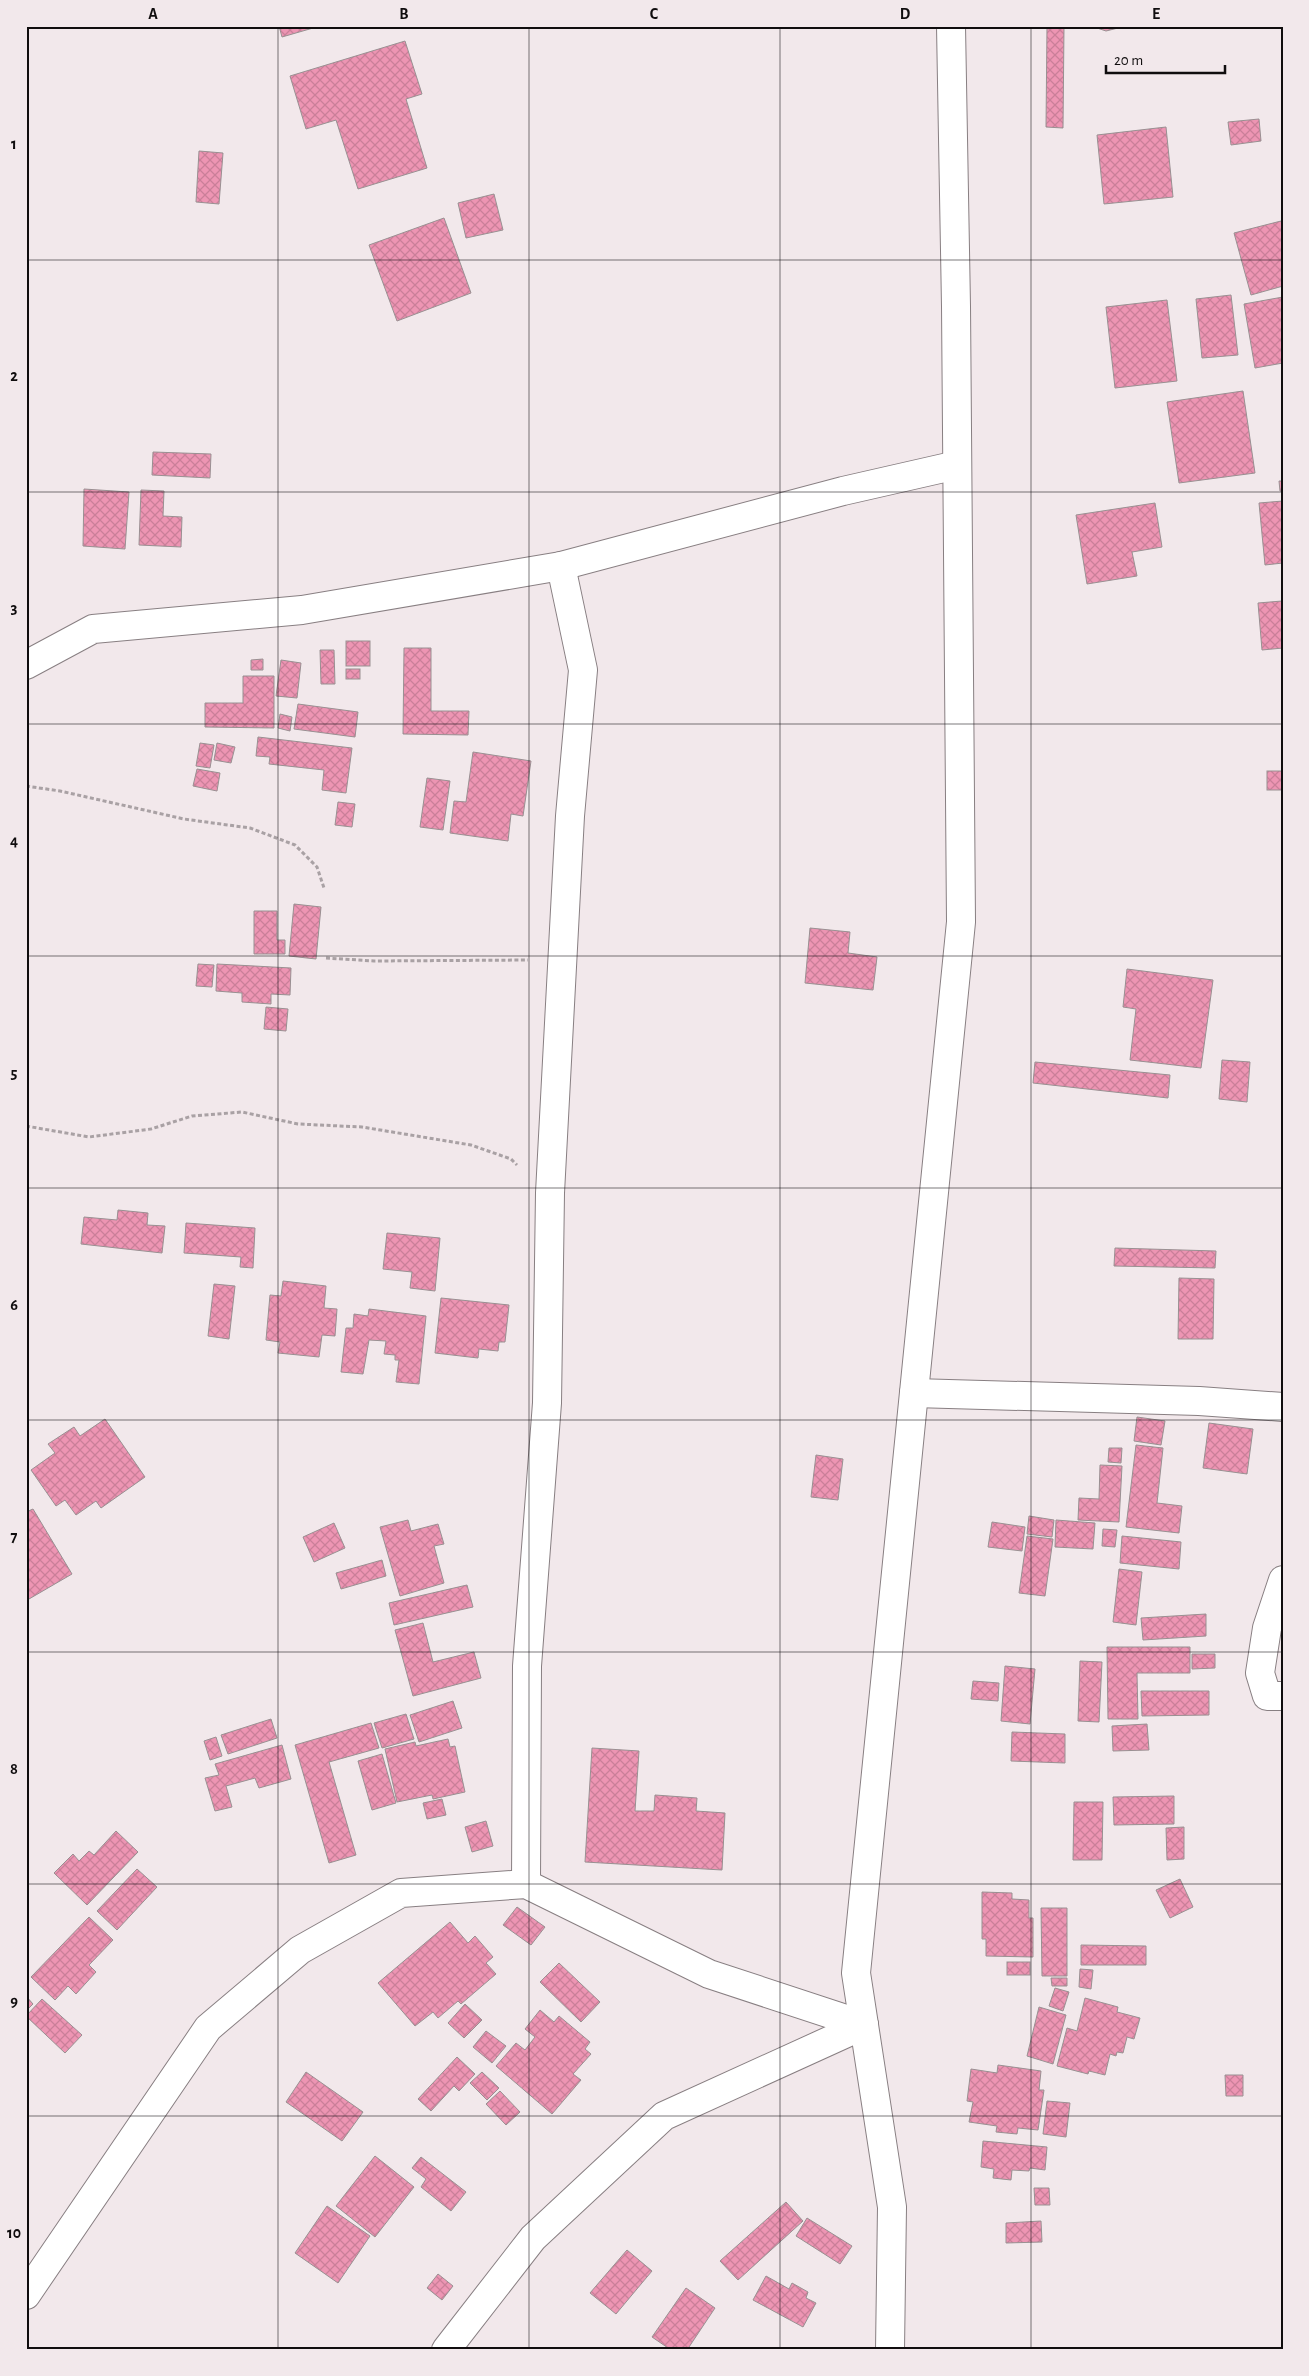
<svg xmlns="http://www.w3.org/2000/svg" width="1309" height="2376" font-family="'Alegreya Sans',sans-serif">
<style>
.building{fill:url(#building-cross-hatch);stroke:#999092}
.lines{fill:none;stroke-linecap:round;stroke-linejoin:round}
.street-casing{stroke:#887f82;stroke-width:30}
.path{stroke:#a9a1a4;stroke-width:3;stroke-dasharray:4 2.5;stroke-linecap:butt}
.street{stroke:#fff;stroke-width:28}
.grid{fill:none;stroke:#100d0e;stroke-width:1;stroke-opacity:0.55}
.neatline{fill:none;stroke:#100d0e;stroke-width:2}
.grid-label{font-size:16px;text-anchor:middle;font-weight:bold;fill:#100d0e}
</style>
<defs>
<pattern id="building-cross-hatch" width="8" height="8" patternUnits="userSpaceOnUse" patternTransform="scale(1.25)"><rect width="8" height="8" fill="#ed95b3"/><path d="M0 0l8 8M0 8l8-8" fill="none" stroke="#ca7f99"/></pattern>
</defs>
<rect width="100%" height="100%" fill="#f2e8eb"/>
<g class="building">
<polygon points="279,26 320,26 282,37"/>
<polygon points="1047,26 1064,26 1063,128 1046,127"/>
<polygon points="1091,26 1090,26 1126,26 1106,31"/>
<polygon points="405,41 422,94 406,99 427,168 358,189 336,120 306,129 290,76"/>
<polygon points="1259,119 1261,141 1231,145 1228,122"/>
<polygon points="1166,127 1173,197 1104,204 1097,135"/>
<polygon points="199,151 223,153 219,204 196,202"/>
<polygon points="494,194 503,230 466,238 458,203"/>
<polygon points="444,218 471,293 397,321 369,245"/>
<polygon points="1281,221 1283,228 1283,286 1251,295 1234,233"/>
<polygon points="1231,295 1238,355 1202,358 1196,299"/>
<polygon points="1283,297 1283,363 1255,368 1244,304"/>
<polygon points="1167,300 1177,381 1115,388 1106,307"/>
<polygon points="1243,391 1255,473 1179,483 1167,402"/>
<polygon points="153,452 211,454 210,478 152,475"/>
<polygon points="1279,481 1283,481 1283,491 1280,491"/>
<polygon points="84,489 129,492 125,549 83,546"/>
<polygon points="141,490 164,491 163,516 182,517 181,547 139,545"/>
<polygon points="1283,501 1283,563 1265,565 1259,503"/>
<polygon points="1155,503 1162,547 1132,552 1137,576 1087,584 1076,515"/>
<polygon points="1282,601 1283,648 1262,650 1258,603"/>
<rect x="346" y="641" width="24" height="25"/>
<polygon points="404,648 431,648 431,711 469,711 468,735 403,734"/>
<polygon points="320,650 334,650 335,684 321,684"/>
<polygon points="263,659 263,670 251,670 251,660"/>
<polygon points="281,660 301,663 297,698 276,696"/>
<rect x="346" y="669" width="14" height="10"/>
<polygon points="243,676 274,676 274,728 205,727 205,703 243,703"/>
<polygon points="298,704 358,712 355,737 294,729"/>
<polygon points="280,714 292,717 290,731 278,728"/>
<polygon points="258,737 352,748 346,793 322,790 324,770 269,764 270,757 256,756"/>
<polygon points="200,743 214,745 210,768 196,766"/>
<polygon points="217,743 235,747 231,763 214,760"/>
<polygon points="473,752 531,761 523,816 511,814 508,841 450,833 454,801 466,802"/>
<polygon points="197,769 220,773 217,791 193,786"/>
<rect x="1267" y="771" width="16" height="19"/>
<polygon points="427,778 450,781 443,830 420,827"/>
<polygon points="338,802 355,804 352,827 335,825"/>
<polygon points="294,904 321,907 316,959 289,956"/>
<polygon points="254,911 277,911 277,940 285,940 285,954 254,954"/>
<polygon points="810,928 850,932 848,953 877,957 873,990 805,983"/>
<polygon points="198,964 214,965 212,987 196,986"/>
<polygon points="217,964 291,968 290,995 271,994 271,1004 242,1002 242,993 216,991"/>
<polygon points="1127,969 1213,980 1201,1068 1130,1060 1136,1009 1123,1007"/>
<polygon points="266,1007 288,1009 286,1031 264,1029"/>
<polygon points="1222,1060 1250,1062 1247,1102 1219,1099"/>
<polygon points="1035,1062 1170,1075 1168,1098 1033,1083"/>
<polygon points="118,1210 148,1213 147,1225 165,1226 162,1253 81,1244 84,1217 117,1220"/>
<polygon points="186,1223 255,1228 253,1268 240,1267 241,1257 184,1253"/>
<polygon points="387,1233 440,1238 435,1291 410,1288 412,1272 383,1269"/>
<polygon points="1115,1248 1216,1251 1215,1268 1114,1266"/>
<polygon points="1179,1278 1214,1279 1213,1339 1178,1339"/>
<polygon points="283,1281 326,1286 324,1308 337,1309 335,1336 322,1335 319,1357 278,1353 280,1342 266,1340 270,1295 281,1296"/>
<polygon points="214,1284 235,1286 229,1339 208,1336"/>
<polygon points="441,1298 509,1305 505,1342 499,1342 498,1351 479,1349 478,1358 435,1353"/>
<polygon points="369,1309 426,1316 419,1384 396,1382 399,1360 395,1360 395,1355 384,1354 386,1341 369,1340 363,1374 341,1372 346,1328 353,1328 354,1314 368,1316"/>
<polygon points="1137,1417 1165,1421 1161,1445 1134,1441"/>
<polygon points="105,1419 145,1477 101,1508 96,1501 76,1515 65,1500 56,1506 31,1470 55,1453 48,1444 74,1427 80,1436"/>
<polygon points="1209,1423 1253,1429 1247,1474 1203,1468"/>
<polygon points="1136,1445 1163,1448 1157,1503 1182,1506 1179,1533 1126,1527"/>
<polygon points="1109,1448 1122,1448 1121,1463 1108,1462"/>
<polygon points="816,1455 843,1459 838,1500 811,1497"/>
<polygon points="1100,1465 1122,1466 1119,1522 1078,1520 1079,1498 1099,1499"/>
<polygon points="33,1509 72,1574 29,1599 26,1593 26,1512"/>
<polygon points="1029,1516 1054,1520 1052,1537 1027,1534"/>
<polygon points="408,1520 411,1531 438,1524 444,1544 434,1546 444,1583 400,1596 380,1527"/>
<polygon points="1056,1520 1095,1523 1093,1549 1055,1547"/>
<polygon points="992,1522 1025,1527 1022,1551 988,1547"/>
<polygon points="334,1523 345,1548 314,1562 303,1537"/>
<polygon points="1103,1529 1117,1530 1115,1547 1102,1546"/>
<polygon points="1027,1536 1053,1539 1045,1596 1019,1593"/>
<polygon points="1122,1536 1181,1542 1179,1569 1120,1563"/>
<polygon points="382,1560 386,1576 341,1589 336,1573"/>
<polygon points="1119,1569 1142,1572 1136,1625 1113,1622"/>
<polygon points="467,1585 473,1607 394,1625 389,1603"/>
<polygon points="1206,1614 1206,1636 1143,1640 1141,1618"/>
<polygon points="423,1623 433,1662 474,1652 481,1678 413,1696 395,1630"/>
<polygon points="1107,1647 1190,1647 1190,1673 1137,1673 1138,1719 1108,1719"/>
<polygon points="1192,1654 1215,1654 1215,1668 1192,1669"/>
<polygon points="1080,1661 1102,1662 1099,1722 1078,1721"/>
<polygon points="1005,1666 1035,1669 1030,1724 1001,1721"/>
<polygon points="973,1681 999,1683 998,1701 971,1699"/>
<polygon points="1141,1691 1209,1691 1209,1715 1142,1716"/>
<polygon points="453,1701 462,1728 419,1742 410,1715"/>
<polygon points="406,1714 414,1739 382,1748 374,1723"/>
<polygon points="271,1719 277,1738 228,1754 221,1735"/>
<polygon points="371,1723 379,1748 329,1762 356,1855 329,1863 295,1745"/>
<polygon points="1147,1724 1149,1750 1113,1751 1112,1726"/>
<polygon points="1012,1732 1065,1734 1065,1763 1011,1761"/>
<polygon points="216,1737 222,1756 210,1760 204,1741"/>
<polygon points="448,1739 450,1747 455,1746 465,1792 433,1799 432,1795 397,1802 385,1749 415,1742 416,1746"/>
<polygon points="282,1745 291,1779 259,1788 255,1778 226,1786 232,1807 215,1811 205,1778 219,1775 215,1764"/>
<polygon points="592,1748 639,1751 635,1811 654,1811 655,1795 697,1798 696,1811 725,1813 722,1870 585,1862"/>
<polygon points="382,1754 396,1803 372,1810 358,1761"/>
<polygon points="1174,1796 1174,1824 1114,1825 1113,1797"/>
<polygon points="442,1799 446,1815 427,1819 423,1803"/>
<polygon points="1074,1802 1103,1802 1102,1860 1073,1860"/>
<polygon points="486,1821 493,1846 472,1852 465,1827"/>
<polygon points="1184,1827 1184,1859 1167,1860 1166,1828"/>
<polygon points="116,1831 138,1852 87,1905 54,1873 73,1854 79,1861 89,1851 94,1855"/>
<polygon points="137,1869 157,1887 117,1930 97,1911"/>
<polygon points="1180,1879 1193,1907 1170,1918 1156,1890"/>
<polygon points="982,1892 1012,1893 1012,1899 1029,1900 1029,1918 1033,1918 1033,1957 986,1956 986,1939 982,1939"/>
<polygon points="517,1907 545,1927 531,1945 503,1925"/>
<polygon points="1041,1908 1067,1908 1067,1976 1042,1976"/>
<polygon points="89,1917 113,1940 89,1965 96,1972 76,1994 68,1986 55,2000 31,1977"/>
<polygon points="450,1922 468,1943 475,1936 493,1957 486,1963 496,1974 461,2004 458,2001 438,2018 433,2012 415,2026 378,1983"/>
<polygon points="1081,1945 1146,1946 1146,1965 1081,1965"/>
<rect x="1007" y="1962" width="23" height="13"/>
<polygon points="559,1963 600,2002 581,2022 540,1982"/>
<polygon points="1080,1969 1093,1970 1091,1989 1079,1987"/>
<polygon points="1051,1978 1067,1978 1067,1986 1052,1986"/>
<polygon points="1055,1988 1069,1992 1063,2011 1049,2006"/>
<polygon points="26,1996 33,2004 26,2011"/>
<polygon points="1085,1998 1118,2007 1117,2012 1140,2018 1134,2039 1127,2037 1123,2053 1117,2052 1116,2056 1110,2054 1105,2075 1089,2071 1088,2074 1057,2066 1067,2028 1077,2031"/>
<polygon points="42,1999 82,2035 65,2053 26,2016"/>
<polygon points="465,2004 482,2020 464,2038 448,2023"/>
<polygon points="1039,2007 1066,2015 1053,2064 1027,2056"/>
<polygon points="540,2010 554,2022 559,2016 590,2042 585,2049 591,2054 573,2074 581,2080 552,2114 496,2066 516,2043 525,2050 535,2037 525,2029"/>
<polygon points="486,2031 506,2046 492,2063 473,2047"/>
<polygon points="457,2057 475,2074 459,2091 454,2086 431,2111 418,2099"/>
<polygon points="998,2065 1041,2071 1039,2090 1044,2090 1038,2130 1018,2128 1017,2134 996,2132 997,2126 969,2122 973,2102 967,2101 971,2069 997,2073"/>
<polygon points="306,2072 363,2112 342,2141 286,2102"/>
<polygon points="482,2072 499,2088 487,2100 470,2083"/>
<polygon points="1225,2075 1243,2075 1243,2096 1226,2096"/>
<polygon points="500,2091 520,2112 506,2125 486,2104"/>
<polygon points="1047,2101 1070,2103 1066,2137 1043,2134"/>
<polygon points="983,2141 1047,2147 1045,2170 1030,2168 1029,2171 1012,2170 1011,2180 993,2178 994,2169 981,2167"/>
<polygon points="375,2156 414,2187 375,2237 336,2206"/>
<polygon points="421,2157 466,2192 451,2211 421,2187 426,2179 412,2168"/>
<polygon points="1034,2188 1049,2188 1050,2205 1035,2205"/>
<polygon points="786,2202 803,2221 738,2280 720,2261"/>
<polygon points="327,2206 370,2236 338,2283 295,2253"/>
<polygon points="807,2218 852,2246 840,2264 796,2236"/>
<polygon points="1041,2221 1042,2242 1006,2243 1006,2223"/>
<polygon points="627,2250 652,2271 616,2314 590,2293"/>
<polygon points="438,2274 453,2286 442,2300 427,2288"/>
<polygon points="766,2276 789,2289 792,2283 808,2292 806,2298 816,2303 803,2327 753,2300"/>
<polygon points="686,2288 715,2308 687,2350 671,2350 652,2337"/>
</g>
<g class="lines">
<g class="street-casing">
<g id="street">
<polyline points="26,665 93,629 302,610 561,566 843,491 957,465"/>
<polyline points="914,1393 1199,1401 1283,1407"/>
<polyline points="1283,1580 1267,1628 1260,1673 1267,1696 1283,1696"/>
<polyline points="526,1884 527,1666 547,1403 550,1193 570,816 583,670 561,566"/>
<polyline points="26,2295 208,2028 300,1950 401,1893 526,1884 709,1974 864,2025"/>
<polyline points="446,2350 533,2238 664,2116 864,2025"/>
<polyline points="890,2350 892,2207 856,1973 961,922 956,306 951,26"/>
</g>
</g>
<g class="path">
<polyline points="26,786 60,791 184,819 250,828 295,845 317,867 324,888"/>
<polyline points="326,958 374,961 528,960"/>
<polyline points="26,1126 89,1137 151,1129 192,1116 242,1112 298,1124 362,1127 471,1145 511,1159 517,1165"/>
</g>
<use href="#street" class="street"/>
</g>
<path class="grid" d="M278 26V2350M529 26V2350M780 26V2350M1031 26V2350M26 260H1283M26 492H1283M26 724H1283M26 956H1283M26 1188H1283M26 1420H1283M26 1652H1283M26 1884H1283M26 2116H1283"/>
<rect width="1309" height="2376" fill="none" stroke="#f2e8eb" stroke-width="55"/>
<path d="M1106 65v8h119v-8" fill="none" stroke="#100d0e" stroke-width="2.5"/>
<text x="1114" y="65" font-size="15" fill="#100d0e" stroke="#f2e8eb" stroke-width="4" paint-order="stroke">20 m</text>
<rect x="28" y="28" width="1254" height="2320" class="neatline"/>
<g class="grid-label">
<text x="153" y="19">A</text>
<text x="404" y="19">B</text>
<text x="654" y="19">C</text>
<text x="905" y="19">D</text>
<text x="1156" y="19">E</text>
<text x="14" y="149">1</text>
<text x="14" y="381">2</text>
<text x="14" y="613">3</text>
<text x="14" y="846">4</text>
<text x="14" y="1078">5</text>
<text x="14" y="1310">6</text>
<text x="14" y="1542">7</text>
<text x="14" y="1774">8</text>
<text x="14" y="2006">9</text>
<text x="14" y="2238">10</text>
</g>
</svg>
